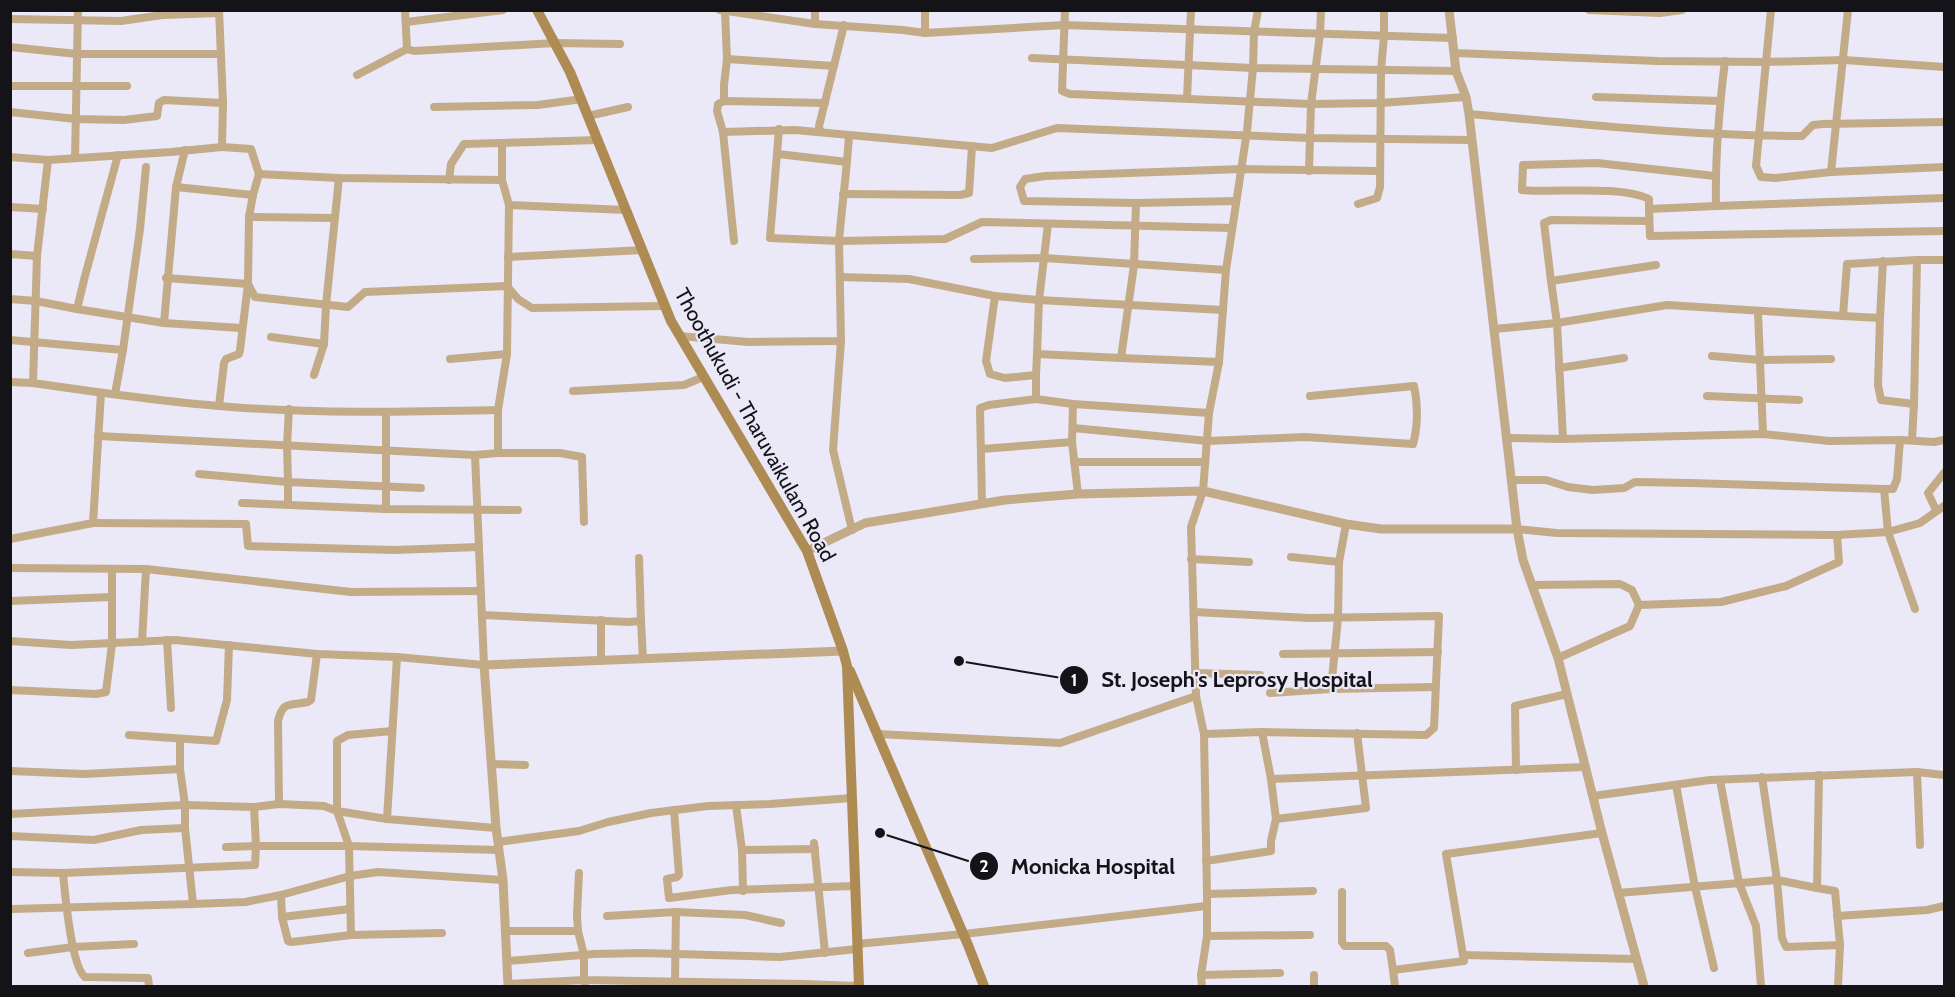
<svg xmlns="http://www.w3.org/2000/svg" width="1955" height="997" font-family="Cabin,sans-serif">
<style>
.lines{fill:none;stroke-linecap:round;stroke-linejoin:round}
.minor{stroke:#c3ab87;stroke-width:8}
.tertiary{stroke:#c3ab87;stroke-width:9}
.secondary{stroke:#af8b54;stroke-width:10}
.labels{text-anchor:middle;stroke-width:4.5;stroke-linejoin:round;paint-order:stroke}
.street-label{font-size:21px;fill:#141318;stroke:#ebe8f7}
.leader{fill:none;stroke:#141318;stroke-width:2}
.callout-dot{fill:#141318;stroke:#ebe8f7;stroke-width:2}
.mark-label{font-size:18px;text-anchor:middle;font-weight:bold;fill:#fff}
.callout-label{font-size:22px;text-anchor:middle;font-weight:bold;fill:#141318;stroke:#ebe8f7;stroke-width:4.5;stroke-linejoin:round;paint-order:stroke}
</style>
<rect width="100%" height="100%" fill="#ebe8f7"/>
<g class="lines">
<g class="minor">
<polyline points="405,10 407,49 414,51 555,43 620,44"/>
<polyline points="720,10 815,24 903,30 925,33 1064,25 1453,38"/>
<polyline points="925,10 925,33"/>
<polyline points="1065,10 1062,91 1070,94 1311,104 1380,103 1466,97"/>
<polyline points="1258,10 1254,32 1253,68 1247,131 1226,270 1219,362 1209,413 1203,491 1191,527 1196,696 1204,734 1262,732 1271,779 1585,767"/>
<polyline points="1589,10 1660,13 1682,10"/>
<polyline points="1771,10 1756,166 1761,177 1776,178 1831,172 1944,167"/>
<polyline points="10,19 121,21 162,15 219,13"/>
<polyline points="406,22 503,10"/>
<polyline points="815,24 815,10"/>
<polyline points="10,47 77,54 220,54"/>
<polyline points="1454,53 1658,61 1765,62 1844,60 1944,67"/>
<polyline points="1032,58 1253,68 1456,71"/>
<polyline points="727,59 834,66"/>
<path d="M1725 61C1719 109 1715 157 1716 206L1944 198"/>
<polyline points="357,75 407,49"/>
<polyline points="10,86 127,86"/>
<polyline points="1596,97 1720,101"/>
<polyline points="1187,98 1191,10"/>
<polyline points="724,101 724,85 727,59 725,11"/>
<polyline points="434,107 538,105 582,99"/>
<polyline points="10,112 76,119 124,120 157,116 159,103 164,100 223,103"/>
<path d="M1469 114C1580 124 1690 136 1802 136L1813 125 1823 124 1944 122"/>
<polyline points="588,116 628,107"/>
<polyline points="723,132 717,111 718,104 724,101 825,103"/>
<polyline points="820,132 819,126 844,25"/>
<path d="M849 135C847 170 842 205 839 241L945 239 982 222 1232 228"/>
<polyline points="502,143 502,180"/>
<polyline points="222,147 251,149 259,174 339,178 502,180 509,205 626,210"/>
<polyline points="778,154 847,162"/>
<polyline points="10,157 48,160"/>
<polyline points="75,158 78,10"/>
<polyline points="1309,171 1311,104 1320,34 1321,10"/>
<polyline points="1831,172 1848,10"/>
<path d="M1715 176 1597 163 1523 165 1522 190C1556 193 1620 185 1649 199V209L1716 206"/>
<polyline points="449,180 451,164 464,144 598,140"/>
<polyline points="176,187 253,195"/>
<polyline points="843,194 960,195 969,193 972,146"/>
<polyline points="1236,201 1136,203 1024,201 1020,187 1025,179 1045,176 1241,169 1380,171"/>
<polyline points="1136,203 1134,265 1121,358 1219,362"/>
<polyline points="1358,204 1377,198 1380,187 1381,70 1384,36 1384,10"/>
<polyline points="10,207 43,209"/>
<polyline points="1649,209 1650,236 1944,231"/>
<polyline points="249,217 335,218"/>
<polyline points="1048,224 1039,300 1037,354 1121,358"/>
<polyline points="734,241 723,132 795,130 992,148 1057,128 1310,138 1471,140"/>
<polyline points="10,254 37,256 48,160 171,152 222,147 223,103 219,10"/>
<path d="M37 256 33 383C95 392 157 401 219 406 312 414 405 412 498 410L507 354 509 205"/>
<polyline points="508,257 643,250"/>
<polyline points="974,259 1044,258 1226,270"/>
<polyline points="840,277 909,279 995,296 1039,300 1223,310"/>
<polyline points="166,278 248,284 255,297 348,307 365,292 507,286 518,299 532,308 665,306"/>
<polyline points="1551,281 1656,265"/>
<polyline points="995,296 986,361 990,374 1005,378 1036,375 1037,354"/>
<polyline points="10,299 36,301 77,309 85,276 118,155"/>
<polyline points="77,309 164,323 241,328"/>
<polyline points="1758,312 1763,434"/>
<polyline points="1843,316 1880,318 1883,261"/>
<polyline points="1880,318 1878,385 1881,400 1914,404 1917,260"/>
<polyline points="164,323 176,187 185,150"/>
<polyline points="1494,329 1557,323 1667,305 1843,316 1847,264 1917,260 1944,260"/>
<polyline points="680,336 748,342 841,341 839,241 770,238 779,129"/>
<polyline points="271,337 324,344"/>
<polyline points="10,340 123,350 140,229 146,167"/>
<polyline points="841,341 833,450 852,530"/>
<polyline points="1712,356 1760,360 1831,359"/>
<polyline points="450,359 507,354"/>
<polyline points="1559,368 1624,358"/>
<polyline points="314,375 324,344 326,305 339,178"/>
<polyline points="1036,375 1036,399 1073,404 1209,413"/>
<polyline points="10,382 33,383"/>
<polyline points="573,391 684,385 703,377"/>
<polyline points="115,394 123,350"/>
<polyline points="1707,396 1799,400"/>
<polyline points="1073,404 1072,442 1078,494"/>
<polyline points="219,406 224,363 226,359 239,354 240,350 248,284 249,217 253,195 259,174"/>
<polyline points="289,409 287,445 288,482 421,488"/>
<polyline points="386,412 386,509 518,510"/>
<path d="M1073 428 1208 441 1305 437 1413 444C1418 427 1418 404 1414 386L1310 396"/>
<polyline points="98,436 475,455"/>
<polyline points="1506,438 1563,439 1763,434 1829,441 1900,440 1934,442 1944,440"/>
<polyline points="1563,439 1557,323 1551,281 1544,223 1551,220 1649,221"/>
<polyline points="1900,440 1897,479 1893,489 1884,489 1888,532 1915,609"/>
<polyline points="1912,440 1914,404"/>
<polyline points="981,449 1072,442"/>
<polyline points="498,453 560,453 582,457 584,522"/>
<polyline points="1074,462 1204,462"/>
<polyline points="199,474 288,482 288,505"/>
<polyline points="1512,480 1546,480 1568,487 1593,490 1624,488 1635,482 1691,483 1884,489"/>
<polyline points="242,503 386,509"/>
<polyline points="982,504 980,408 989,405 1036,399"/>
<polyline points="1936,510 1928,493 1944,473"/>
<polyline points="93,523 246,524 248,546 394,550 479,547"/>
<polyline points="1517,529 1557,533 1837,535 1888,532 1920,523 1944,506"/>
<polyline points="10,539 93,523 101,393"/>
<polyline points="1291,557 1339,562 1338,618 1331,689 1435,687"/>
<polyline points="639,558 641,621"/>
<polyline points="1191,559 1249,562"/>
<polyline points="1339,562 1346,524"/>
<polyline points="10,568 146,569 351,592 480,591"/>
<polyline points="1533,585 1620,584 1632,590 1639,605 1630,626 1558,658"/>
<polyline points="10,601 111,597"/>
<polyline points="1639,605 1721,602 1786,586 1839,562 1837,535"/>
<polyline points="1194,612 1309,618 1439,616 1434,728 1426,735 1262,732"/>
<polyline points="482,615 628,622 641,621 643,659"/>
<polyline points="601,620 601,661"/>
<polyline points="167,640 171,708"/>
<polyline points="10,641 71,645 175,640 317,654 397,657 484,665 475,455 498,453 498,410"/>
<polyline points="142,642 146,569"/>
<polyline points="1283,654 1438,652"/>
<polyline points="397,657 387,819 496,828"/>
<polyline points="1195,673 1260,675"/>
<polyline points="10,690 96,694 106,692 112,644 112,569"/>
<polyline points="1270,693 1331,689"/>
<polyline points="877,734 1060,743 1196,696"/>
<polyline points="1204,734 1207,894 1313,891"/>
<polyline points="129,735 216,741 227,700 229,645"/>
<polyline points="180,739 180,769 185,805 185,828 193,904"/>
<polyline points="491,764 525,765"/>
<polyline points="1516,770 1515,706 1567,694"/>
<polyline points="10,771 84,774 180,769"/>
<polyline points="1917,772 1920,845"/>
<polyline points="1762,777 1777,880 1782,938 1786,947 1840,945 1835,891 1817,888"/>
<polyline points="1271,779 1276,819 1366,808 1357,733"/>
<polyline points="1720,780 1739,883 1756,926 1761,986"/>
<polyline points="1676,785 1695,887 1714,968"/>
<polyline points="1593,796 1710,780 1917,772 1944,775"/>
<path d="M279 804 278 721C283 700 290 706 308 702L311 700 317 654"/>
<polyline points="736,805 742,850 815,849"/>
<polyline points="674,810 679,875 677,877 667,879 669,898 732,890 855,886"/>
<polyline points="10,814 185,805 254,807 279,804 324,806 337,811 349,846 351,935 442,933"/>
<polyline points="387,819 337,811 337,741 348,735 392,731"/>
<polyline points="10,836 94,840 141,830 185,828"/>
<polyline points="498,842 579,831 608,822 651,813 708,806 770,804 852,798"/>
<polyline points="814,843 825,953"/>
<polyline points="226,847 256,846 254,807"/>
<polyline points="742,850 743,891"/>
<polyline points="1206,861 1271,851 1271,841 1276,819"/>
<polyline points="10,872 63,873 255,865 256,846 349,846 499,850"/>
<path d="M63 873C65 893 71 966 85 977L148 978 149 986"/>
<polyline points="579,873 577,915 578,931 584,955 584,980 804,984 859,986"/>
<polyline points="1342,892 1342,942 1345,946 1386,946 1390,950 1393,970"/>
<polyline points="1618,893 1777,880 1817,888 1819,775"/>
<polyline points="12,909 193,904 245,902 281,895"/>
<polyline points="607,916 676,912"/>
<polyline points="1837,916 1927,910 1944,906"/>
<polyline points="282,917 350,909"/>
<polyline points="505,931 578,931"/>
<polyline points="351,935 292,942 288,941 282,917 281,895 350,876 378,872 503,880"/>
<polyline points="1207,936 1310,935"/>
<polyline points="857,944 964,934 1206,906"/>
<polyline points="28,953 73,947 134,944"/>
<polyline points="1463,955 1636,959"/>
<polyline points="507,961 594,954 642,953 780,957 857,949"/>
<polyline points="1201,975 1280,973"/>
<polyline points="675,981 676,912 745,915 781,923"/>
<polyline points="508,984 584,980 585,986"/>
<polyline points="1202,986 1201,975 1207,936 1207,894"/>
<polyline points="1314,986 1314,975"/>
<polyline points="1395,986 1393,970 1464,961 1446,854 1602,833"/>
<polyline points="1838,986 1840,945"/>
</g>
<g class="tertiary">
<polyline points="1449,10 1456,71 1466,97 1469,114 1517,529 1523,560 1558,658 1602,833 1644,986"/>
<polyline points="807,551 865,523 1005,500 1078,494 1203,491 1346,524 1381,529 1517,529"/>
<polyline points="508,986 503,880 496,828 484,665 843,651"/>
</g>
<g class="secondary">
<polyline points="537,10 570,72 671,321 807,551 843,651 847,666 859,986"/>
<polyline points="850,671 968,945 984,986"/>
</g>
</g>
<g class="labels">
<g class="street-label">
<text transform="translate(755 425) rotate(61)" y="7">Thoothukudi - Tharuvaikulam Road</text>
</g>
</g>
<path class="leader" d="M959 661L1074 680M880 833L984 866"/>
<g class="callout-dot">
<circle cx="959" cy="661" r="6"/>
<circle cx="880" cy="833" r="6"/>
<circle cx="1074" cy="680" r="15"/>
<circle cx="984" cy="866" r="15"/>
</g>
<g class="mark-label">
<text x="1074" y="686">1</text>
<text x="984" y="872">2</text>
</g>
<g class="callout-label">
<text x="1237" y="687">St. Joseph's Leprosy Hospital</text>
<text x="1093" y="874">Monicka Hospital</text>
</g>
<rect width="1955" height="997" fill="none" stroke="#141318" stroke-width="24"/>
</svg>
